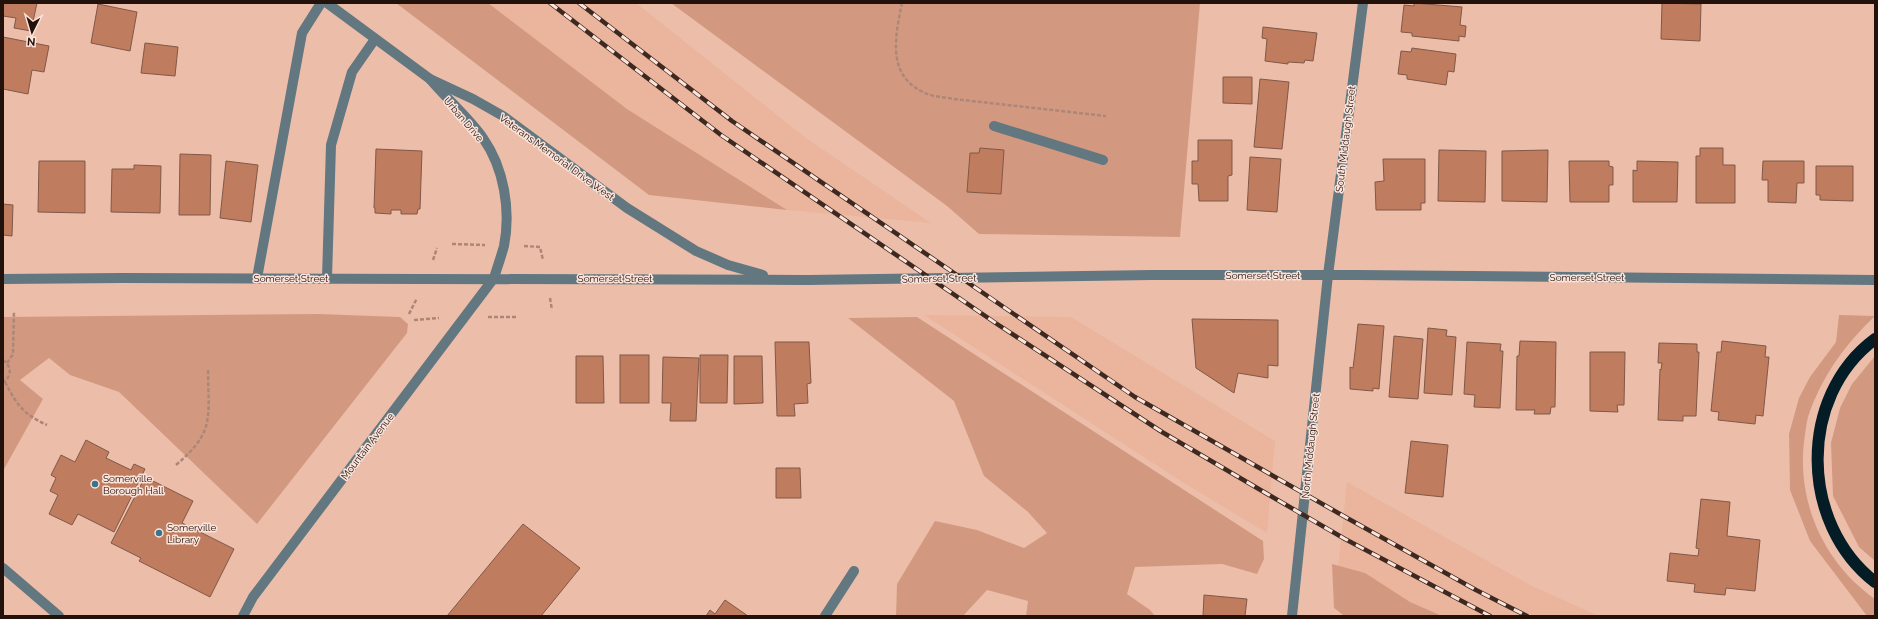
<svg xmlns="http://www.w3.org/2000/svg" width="1878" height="619" font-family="Raleway,sans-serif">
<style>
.built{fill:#eab49d}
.green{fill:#d39980}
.building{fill:#c07c5e;stroke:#805847}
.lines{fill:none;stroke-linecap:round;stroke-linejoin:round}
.path{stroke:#ac8777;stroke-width:2.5;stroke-dasharray:4 2;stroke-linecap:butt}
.minor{stroke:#62777f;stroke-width:10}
.highway{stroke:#031c25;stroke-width:12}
.rail-casing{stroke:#3d2920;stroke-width:4.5}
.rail{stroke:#fce4da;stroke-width:3;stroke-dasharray:9;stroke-linecap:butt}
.poi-dot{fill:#38758b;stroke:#fce4da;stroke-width:1.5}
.labels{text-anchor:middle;stroke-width:3;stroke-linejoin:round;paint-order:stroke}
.street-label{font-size:10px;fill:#22120b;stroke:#fce4da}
.poi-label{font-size:10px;fill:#22120b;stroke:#fce4da;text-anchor:start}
</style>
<rect width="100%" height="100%" fill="#ecbeaa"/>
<g class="built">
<polygon points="488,3 636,3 806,138 931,223 787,210 627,109"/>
<polygon points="924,315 1071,317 1275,441 1267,533 1184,483"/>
<polygon points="1347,482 1532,586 1599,616 1414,616 1337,578"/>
</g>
<g class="green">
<polygon points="396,3 488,3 627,109 787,210 649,195"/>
<polygon points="671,3 1200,3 1180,237 979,234 947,206"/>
<polygon points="319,314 400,317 408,324 407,333 257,524 119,392 70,375 49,358 20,380 43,399 3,471 3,317"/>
<path d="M1839 315 1875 316C1845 345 1825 372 1810 411 1807 418 1806 427 1805 435 1795 498 1822 562 1875 599V616H1867L1810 541 1790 490 1789 434 1799 398 1810 377 1836 342Z"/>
<polygon points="917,317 1263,541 1264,559 1257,574 1222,564 1135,567 1127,594 1150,610 1155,616 1026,616 1028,601 987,590 963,616 896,616 897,584 935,521 977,530 1024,548 1047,533 1028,512 984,476 954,401 848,318"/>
<polygon points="1875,356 1875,561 1859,547 1833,496 1831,443 1840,408 1852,384"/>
<polygon points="1332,564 1365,573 1410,602 1442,616 1343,615 1334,608"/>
</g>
<g class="building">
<polygon points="3,3 37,3 31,31 14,28 16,18 3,16"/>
<polygon points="1414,3 1462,7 1460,25 1466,26 1465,37 1459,36 1459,41 1412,36 1412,33 1401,32 1404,5 1414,6"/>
<polygon points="1662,3 1701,4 1700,41 1661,39"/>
<polygon points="98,4 137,12 130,51 91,43"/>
<polygon points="1263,27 1317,33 1313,61 1305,60 1304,63 1288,62 1288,64 1265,61 1267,39 1262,38"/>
<polygon points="3,37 49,46 44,72 32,70 28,94 3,89"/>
<polygon points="145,43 178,47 175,76 141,73"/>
<polygon points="1412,48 1456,54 1454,72 1448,71 1446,85 1407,79 1407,75 1398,74 1401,51 1411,52"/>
<polygon points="1223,77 1252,77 1252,104 1223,103"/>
<polygon points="1260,79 1289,82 1282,149 1254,147"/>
<polygon points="1198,140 1232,140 1232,175 1228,176 1228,201 1199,201 1198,184 1192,184 1192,161 1198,161"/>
<polygon points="980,148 1004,150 1001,194 967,192 970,153 979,153"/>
<polygon points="1700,148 1723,148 1723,165 1735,165 1735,203 1696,203 1696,156 1700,156"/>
<polygon points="376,149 422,151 420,209 418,209 417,214 401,214 401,210 391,210 391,214 375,213 375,208 374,208"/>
<polygon points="1439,150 1486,151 1485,202 1438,201"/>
<polygon points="1548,150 1547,202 1502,201 1502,151"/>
<polygon points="180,154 211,155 210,215 179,215"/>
<polygon points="1250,157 1281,159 1277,212 1247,210"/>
<polygon points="1383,159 1425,159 1425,203 1421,203 1421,210 1376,210 1375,182 1384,181"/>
<polygon points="39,161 85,161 85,213 38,212"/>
<polygon points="226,161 258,165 251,222 220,218"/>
<polygon points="1569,161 1609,161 1609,166 1613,167 1613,185 1609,185 1609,202 1570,202"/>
<polygon points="1637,161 1678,162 1677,202 1633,202 1633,170 1637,171"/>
<polygon points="1763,161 1804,161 1804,183 1797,183 1796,203 1768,202 1768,180 1762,180"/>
<polygon points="134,165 161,166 160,213 111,212 112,169 134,169"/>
<polygon points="1816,166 1853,166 1853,201 1820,200 1820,195 1816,195"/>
<polygon points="3,204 13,205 12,236 3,235"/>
<polygon points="1192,319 1278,320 1278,366 1268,365 1268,378 1238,373 1234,393 1196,368"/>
<polygon points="1358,324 1384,326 1379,389 1373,388 1373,391 1350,389 1350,367 1353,368 1355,352"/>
<polygon points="1428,328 1447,330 1446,336 1456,337 1452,395 1424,393"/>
<polygon points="1394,336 1423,339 1418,399 1389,397"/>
<polygon points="1520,341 1556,342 1555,407 1551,407 1550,414 1534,414 1535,410 1516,410 1517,356 1519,356"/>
<polygon points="1722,341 1766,346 1765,357 1769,357 1763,416 1756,415 1755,424 1718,420 1719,412 1711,411 1717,352 1721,352"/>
<polygon points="775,342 809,342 811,383 807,384 808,403 794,404 795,416 777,416"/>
<polygon points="1467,342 1501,344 1500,351 1503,351 1500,408 1474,407 1475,395 1464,394"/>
<polygon points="1659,343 1697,344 1697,352 1699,352 1696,416 1683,416 1683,421 1658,420 1660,369 1661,370 1662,363 1658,363"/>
<polygon points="1590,352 1625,352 1624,405 1617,405 1618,412 1590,411"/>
<rect x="620" y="355" width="29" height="48"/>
<polygon points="700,355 728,355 727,403 700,403"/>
<polygon points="576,356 603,356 604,403 576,403"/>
<polygon points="734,356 762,356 763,403 734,404"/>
<polygon points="663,357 699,358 696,421 670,421 671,403 662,403"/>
<polygon points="86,440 109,452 106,458 131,470 134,464 145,469 114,532 78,514 72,525 49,514 58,495 50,491 56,478 51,475 61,455 75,462"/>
<polygon points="1411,441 1448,445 1443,497 1405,493"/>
<polygon points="776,468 800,468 801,498 776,498"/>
<polygon points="145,477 193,501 182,523 234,549 210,597 139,561 141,558 111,543"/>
<polygon points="1701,499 1730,502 1727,536 1760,540 1755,591 1726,588 1725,595 1694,592 1695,584 1667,581 1670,553 1698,556 1699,549 1696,548"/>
<polygon points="523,524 580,568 541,616 447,616"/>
<polygon points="1204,595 1247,599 1245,616 1203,616"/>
<polygon points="725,600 748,616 706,616 710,610 715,614"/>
</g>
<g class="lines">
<g class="path">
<path d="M902 3C896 33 886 73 921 91 931 97 943 97 954 99L1106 116"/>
<polyline points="452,244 485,245"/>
<polyline points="524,246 540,247 543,260"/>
<polyline points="433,260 437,248"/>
<polyline points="550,298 552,310"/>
<polyline points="409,314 417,298"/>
<polyline points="488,317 516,317"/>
<polyline points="414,320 439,318"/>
<path d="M3 360C12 366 12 377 3 382"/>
<polyline points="7,363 13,354 14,311"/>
<path d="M5 382C17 405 23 414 47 425"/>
<path d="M176 465C216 431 208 417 208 368"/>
</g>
<g class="minor">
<polyline points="327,3 430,79 473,99 503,116 627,208 696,251 728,265 763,275"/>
<polyline points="994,126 1103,160"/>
<polyline points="257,278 302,33 321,3"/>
<polyline points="327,278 331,145 352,72 375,39"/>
<polyline points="3,279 123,278 808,280 1152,275 1358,275 1875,280"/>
<polyline points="3,568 59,616"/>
<path d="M243 616 253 597 494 278C497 268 501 257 504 246 511 210 504 168 483 138 469 118 446 98 430 79"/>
<polyline points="825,616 854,571"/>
<polyline points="1292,616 1328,275 1363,3"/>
</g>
<path class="highway" d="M1875 339C1797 397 1800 524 1875 582"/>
<g class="rail-casing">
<g id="rail">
<polyline points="550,3 721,135 997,324 1162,432 1269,495 1345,539 1490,616"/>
<polyline points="579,3 732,121 1135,397 1347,518 1476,590 1527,616"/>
</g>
</g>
<use href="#rail" class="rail"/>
</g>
<g class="poi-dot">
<circle cx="95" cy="484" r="4"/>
<circle cx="159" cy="533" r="4"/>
</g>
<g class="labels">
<g class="street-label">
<text transform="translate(464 119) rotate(49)" y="4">Urban Drive</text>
<text transform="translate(1345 139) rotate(-83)" y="4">South Middaugh Street</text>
<text transform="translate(557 157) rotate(36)" y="4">Veterans Memorial Drive West</text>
<text x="1263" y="279">Somerset Street</text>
<text x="1587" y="281">Somerset Street</text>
<text x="291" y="282">Somerset Street</text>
<text x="615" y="282">Somerset Street</text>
<text transform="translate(939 278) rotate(-1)" y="4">Somerset Street</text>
<text transform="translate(367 446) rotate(-53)" y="4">Mountain Avenue</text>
<text transform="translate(1310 446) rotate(-84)" y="4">North Middaugh Street</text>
</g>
<g class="poi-label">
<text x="103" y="482">Somerville<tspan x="103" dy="12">Borough Hall</tspan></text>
<text x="167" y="531">Somerville<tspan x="167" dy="12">Library</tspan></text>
</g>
</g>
<rect width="1878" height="619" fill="none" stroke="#22120b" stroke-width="8"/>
<g transform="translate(32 32) rotate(185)" stroke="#fce4da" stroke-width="3" paint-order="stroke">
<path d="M0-3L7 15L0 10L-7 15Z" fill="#22120b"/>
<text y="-6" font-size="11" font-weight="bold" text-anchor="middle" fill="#22120b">N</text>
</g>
</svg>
